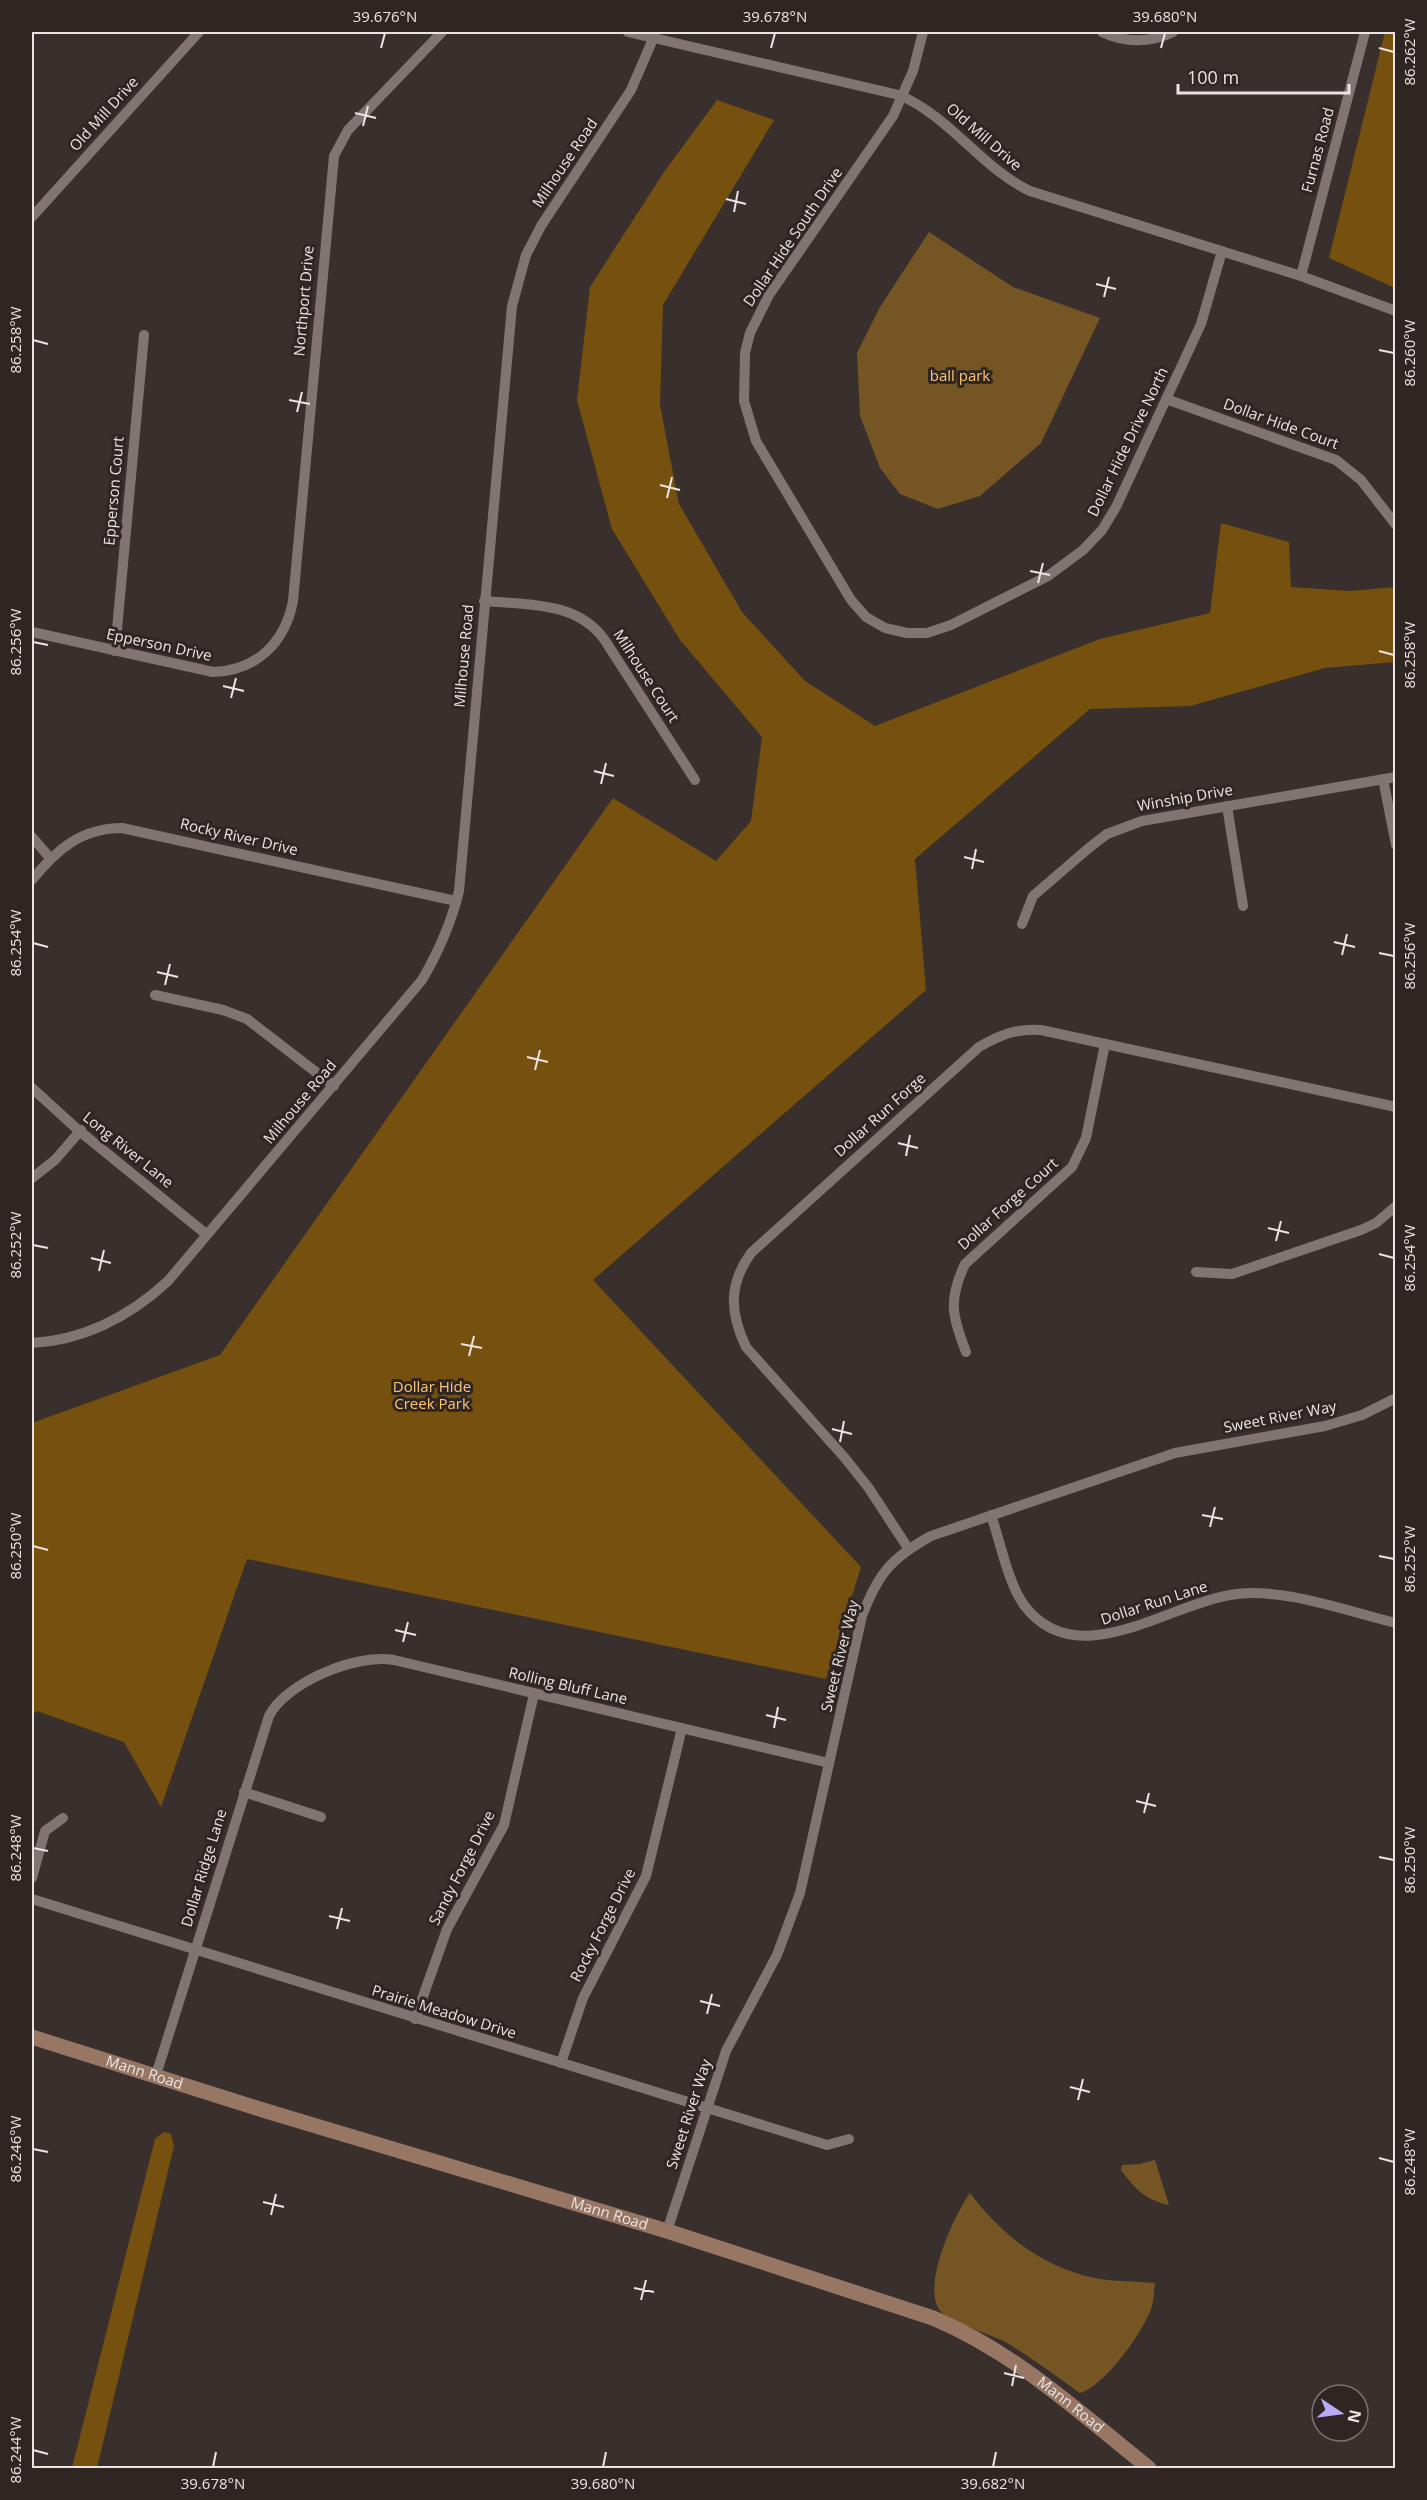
<svg xmlns="http://www.w3.org/2000/svg" width="1427" height="2500" font-family="'Open Sans',sans-serif">
<style>
.green{fill:#755523}
.forest{fill:#75500e}
.lines{fill:none;stroke-linecap:round;stroke-linejoin:round}
.minor{stroke:#807573;stroke-width:10}
.secondary{stroke:#977763;stroke-width:15}
.ticks{fill:none;stroke:#eae4e3;stroke-width:2}
.labels{text-anchor:middle;stroke-width:6;stroke-linejoin:round;paint-order:stroke}
.street-label{font-size:15px;fill:#eae4e3;stroke:#2f2624}
.park-label{font-size:15px;fill:#fcc677;stroke:#2f2624}
.neatline{fill:none;stroke:#eae4e3;stroke-width:2}
.ticks-label{font-size:15px;text-anchor:middle;fill:#eae4e3}
</style>
<rect width="100%" height="100%" fill="#39302e"/>
<g class="green">
<polygon points="929,232 1013,287 1100,318 1041,443 980,496 938,509 900,494 880,468 860,416 857,353 880,307"/>
<path d="M1155 2160 1169 2205C1145 2200 1135 2189 1121 2170L1122 2165 1139 2164Z"/>
<path d="M970 2193C1002 2235 1042 2267 1095 2278 1114 2282 1136 2281 1155 2283 1154 2290 1154 2299 1152 2306 1145 2330 1104 2387 1080 2393 1056 2376 1032 2358 1007 2343 992 2334 950 2323 941 2312 920 2288 954 2215 970 2193Z"/>
</g>
<g class="forest">
<polygon points="1385,32 1396,32 1395,288 1329,258"/>
<polygon points="717,100 774,120 663,305 660,405 679,504 742,612 805,681 875,726 1100,639 1210,613 1221,523 1289,542 1291,587 1350,591 1395,587 1395,662 1325,668 1190,706 1090,709 915,859 926,990 593,1280 861,1567 826,1679 247,1559 161,1807 124,1742 37,1711 32,1714 32,1423 220,1355 613,798 716,861 751,821 762,737 680,640 612,529 577,400 590,287 664,172"/>
<polygon points="164,2132 171,2134 174,2146 97,2468 72,2468 155,2139"/>
</g>
<g class="lines">
<g class="minor">
<path d="M628 32 899 95C951 117 980 167 1030 191L1301 276 1396 311"/>
<polyline points="923,32 913,71 893,116 769,295 750,333 745,353 744,401 756,441 851,600 866,617 885,628 907,633 927,633 951,625 1048,576 1083,550 1102,530 1116,507 1201,324 1222,251"/>
<path d="M1102 32C1124 43 1151 43 1173 32"/>
<polyline points="32,217 199,32"/>
<polyline points="1301,276 1365,32"/>
<polyline points="1166,399 1336,460 1361,480 1396,525"/>
<path d="M484 601C527 605 576 601 604 639L695 780"/>
<path d="M32 632 213 672C256 671 285 643 293 601L334 156 348 130 442 32"/>
<polyline points="115,651 144,335"/>
<polyline points="1383,779 1396,845"/>
<polyline points="1227,806 1243,906"/>
<polyline points="32,837 50,858"/>
<path d="M32 880C56 850 81 828 122 828L456 901"/>
<polyline points="1022,924 1033,896 1090,847 1107,834 1142,821 1396,777"/>
<polyline points="155,995 223,1010 247,1019 334,1086"/>
<polyline points="32,1088 77,1129 206,1234"/>
<polyline points="32,1178 55,1160 81,1130"/>
<polyline points="1196,1272 1232,1274 1361,1230 1376,1223 1396,1206"/>
<path d="M32 1343C85 1340 129 1317 168 1281L422 980C439 951 451 924 459 891L512 306 526 255 541 226 631 90 656 32"/>
<path d="M966 1352C952 1316 948 1300 965 1264L1072 1167 1086 1138 1105 1044"/>
<path d="M991 1515C1000 1541 1008 1583 1024 1605 1076 1675 1167 1605 1230 1595 1280 1586 1346 1611 1396 1623"/>
<path d="M908 1548 868 1487 844 1457 746 1347C730 1313 728 1285 751 1253L979 1047C1000 1035 1016 1028 1041 1030L1396 1107"/>
<polyline points="244,1792 321,1817"/>
<polyline points="32,1878 45,1831 63,1818"/>
<polyline points="32,1899 827,2145 849,2139"/>
<polyline points="415,2019 447,1929 504,1825 534,1694"/>
<polyline points="561,2063 583,1998 646,1876 682,1728"/>
<path d="M156 2075 269 1716C286 1682 358 1653 394 1660L829 1763"/>
<path d="M667 2231 726 2051 777 1955 800 1893 862 1616C878 1574 891 1558 931 1536L1175 1453 1325 1426 1362 1415 1396 1398"/>
</g>
<path class="secondary" id="s1" d="M32 2037 266 2111 667 2231 933 2318C1016 2353 1080 2413 1149 2468"/>
</g>
<path class="ticks" d="M381 48 385 33M771 48 775 33M1161 48 1165 33M1379 48 1394 52M355 113 376 118M363 126 368 106M726 199 746 204M734 212 738 191M1096 284 1116 289M1104 297 1109 277M33 340 48 344M1379 350 1394 353M289 400 310 404M297 412 302 392M660 485 680 490M667 498 672 477M1030 571 1050 575M1038 583 1043 563M33 642 48 645M1379 651 1394 655M223 686 244 691M231 698 236 678M594 771 614 776M601 784 606 763M964 857 984 862M972 869 976 849M1334 942 1355 947M33 943 48 947M1379 953 1394 956M1342 955 1347 934M157 972 178 977M165 985 170 964M527 1057 548 1062M535 1070 540 1050M898 1143 918 1148M906 1156 910 1135M1268 1228 1289 1233M1276 1241 1281 1221M33 1245 48 1248M1379 1254 1394 1258M91 1258 111 1263M99 1271 104 1250M461 1344 482 1348M469 1356 474 1336M832 1429 852 1434M840 1442 844 1421M1202 1515 1223 1519M1210 1527 1215 1507M33 1546 48 1550M1379 1556 1394 1559M395 1630 416 1635M403 1642 408 1622M766 1715 786 1720M774 1728 778 1707M1136 1801 1156 1806M1144 1813 1149 1793M33 1848 48 1851M1379 1857 1394 1860M329 1916 350 1921M337 1929 342 1908M700 2001 720 2006M707 2014 712 1994M1070 2087 1090 2092M1078 2100 1083 2079M33 2149 48 2152M1379 2158 1394 2162M263 2202 284 2207M271 2215 276 2194M634 2288 654 2292M641 2300 646 2280M1004 2373 1024 2378M1012 2386 1016 2365M33 2450 48 2454M213 2467 216 2452M603 2467 606 2452M993 2467 996 2452"/>
<g class="labels">
<g class="street-label">
<text transform="translate(104 114) rotate(-48)" y="5">Old Mill Drive</text>
<text transform="translate(984 137) rotate(41)" y="5">Old Mill Drive</text>
<text transform="translate(1318 150) rotate(-75)" y="5">Furnas Road</text>
<text transform="translate(565 163) rotate(-56)" y="5">Milhouse Road</text>
<text transform="translate(793 237) rotate(-56)" y="5">Dollar Hide South Drive</text>
<text transform="translate(304 301) rotate(-85)" y="5">Northport Drive</text>
<text transform="translate(1281 424) rotate(20)" y="5">Dollar Hide Court</text>
<text transform="translate(1128 442) rotate(-64)" y="5">Dollar Hide Drive North</text>
<text transform="translate(114 491) rotate(-85)" y="5">Epperson Court</text>
<text transform="translate(159 645) rotate(12)" y="5">Epperson Drive</text>
<text transform="translate(464 656) rotate(-85)" y="5">Milhouse Road</text>
<text transform="translate(646 676) rotate(57)" y="5">Milhouse Court</text>
<text transform="translate(1185 798) rotate(-10)" y="5">Winship Drive</text>
<text transform="translate(239 837) rotate(13)" y="5">Rocky River Drive</text>
<text transform="translate(300 1102) rotate(-50)" y="5">Milhouse Road</text>
<text transform="translate(880 1115) rotate(-42)" y="5">Dollar Run Forge</text>
<text transform="translate(128 1150) rotate(39)" y="5">Long River Lane</text>
<text transform="translate(1008 1204) rotate(-42)" y="5">Dollar Forge Court</text>
<text transform="translate(1280 1417) rotate(-11)" y="5">Sweet River Way</text>
<text transform="translate(1154 1603) rotate(-18)" y="5">Dollar Run Lane</text>
<text transform="translate(840 1656) rotate(-76)" y="5">Sweet River Way</text>
<text transform="translate(568 1686) rotate(13)" y="5">Rolling Bluff Lane</text>
<text transform="translate(204 1868) rotate(-73)" y="5">Dollar Ridge Lane</text>
<text transform="translate(462 1868) rotate(-63)" y="5">Sandy Forge Drive</text>
<text transform="translate(603 1925) rotate(-63)" y="5">Rocky Forge Drive</text>
<text transform="translate(444 2012) rotate(17)" y="5">Prairie Meadow Drive</text>
<text dy="5" stroke="none"><textPath href="#s1" startOffset="118">Mann Road</textPath></text>
<text transform="translate(689 2114) rotate(-72)" y="5">Sweet River Way</text>
<text dy="5" stroke="none"><textPath href="#s1" startOffset="604">Mann Road</textPath></text>
<text dy="5" stroke="none"><textPath href="#s1" startOffset="1107">Mann Road</textPath></text>
</g>
<g class="park-label">
<text x="960" y="381">ball park</text>
<text x="432" y="1392">Dollar Hide<tspan x="432" dy="17">Creek Park</tspan></text>
</g>
</g>
<rect width="1427" height="2500" fill="none" stroke="#2f2624" stroke-width="66"/>
<g transform="translate(1340 2413) rotate(103)"><circle r="28" fill="#2f2624" stroke="#7a7270" stroke-width="1.5"/>
<path d="M0-4.5L10 22L0 15L-10 22Z" fill="#b8abf7"/>
<text y="-9" font-size="16" font-weight="bold" text-anchor="middle" fill="#eae4e3">N</text>
</g>
<path d="M1178 84v9h171v-9" fill="none" stroke="#eae4e3" stroke-width="3"/>
<text x="1187" y="84" font-size="18" fill="#eae4e3" stroke="#2f2624" stroke-width="4.5" paint-order="stroke">100 m</text>
<rect x="33" y="33" width="1361" height="2434" class="neatline"/>
<g class="ticks-label">
<text x="385" y="22">39.676°N</text>
<text x="775" y="22">39.678°N</text>
<text x="1165" y="22">39.680°N</text>
<text transform="translate(1410 52) rotate(-90)" y="5">86.262°W</text>
<text transform="translate(16 340) rotate(-90)" y="5">86.258°W</text>
<text transform="translate(1410 353) rotate(-90)" y="5">86.260°W</text>
<text transform="translate(16 642) rotate(-90)" y="5">86.256°W</text>
<text transform="translate(1410 655) rotate(-90)" y="5">86.258°W</text>
<text transform="translate(16 943) rotate(-90)" y="5">86.254°W</text>
<text transform="translate(1410 956) rotate(-90)" y="5">86.256°W</text>
<text transform="translate(16 1245) rotate(-90)" y="5">86.252°W</text>
<text transform="translate(1410 1258) rotate(-90)" y="5">86.254°W</text>
<text transform="translate(16 1546) rotate(-90)" y="5">86.250°W</text>
<text transform="translate(1410 1559) rotate(-90)" y="5">86.252°W</text>
<text transform="translate(16 1848) rotate(-90)" y="5">86.248°W</text>
<text transform="translate(1410 1860) rotate(-90)" y="5">86.250°W</text>
<text transform="translate(16 2149) rotate(-90)" y="5">86.246°W</text>
<text transform="translate(1410 2162) rotate(-90)" y="5">86.248°W</text>
<text transform="translate(16 2450) rotate(-90)" y="5">86.244°W</text>
<text x="213" y="2489">39.678°N</text>
<text x="603" y="2489">39.680°N</text>
<text x="993" y="2489">39.682°N</text>
</g>
</svg>
